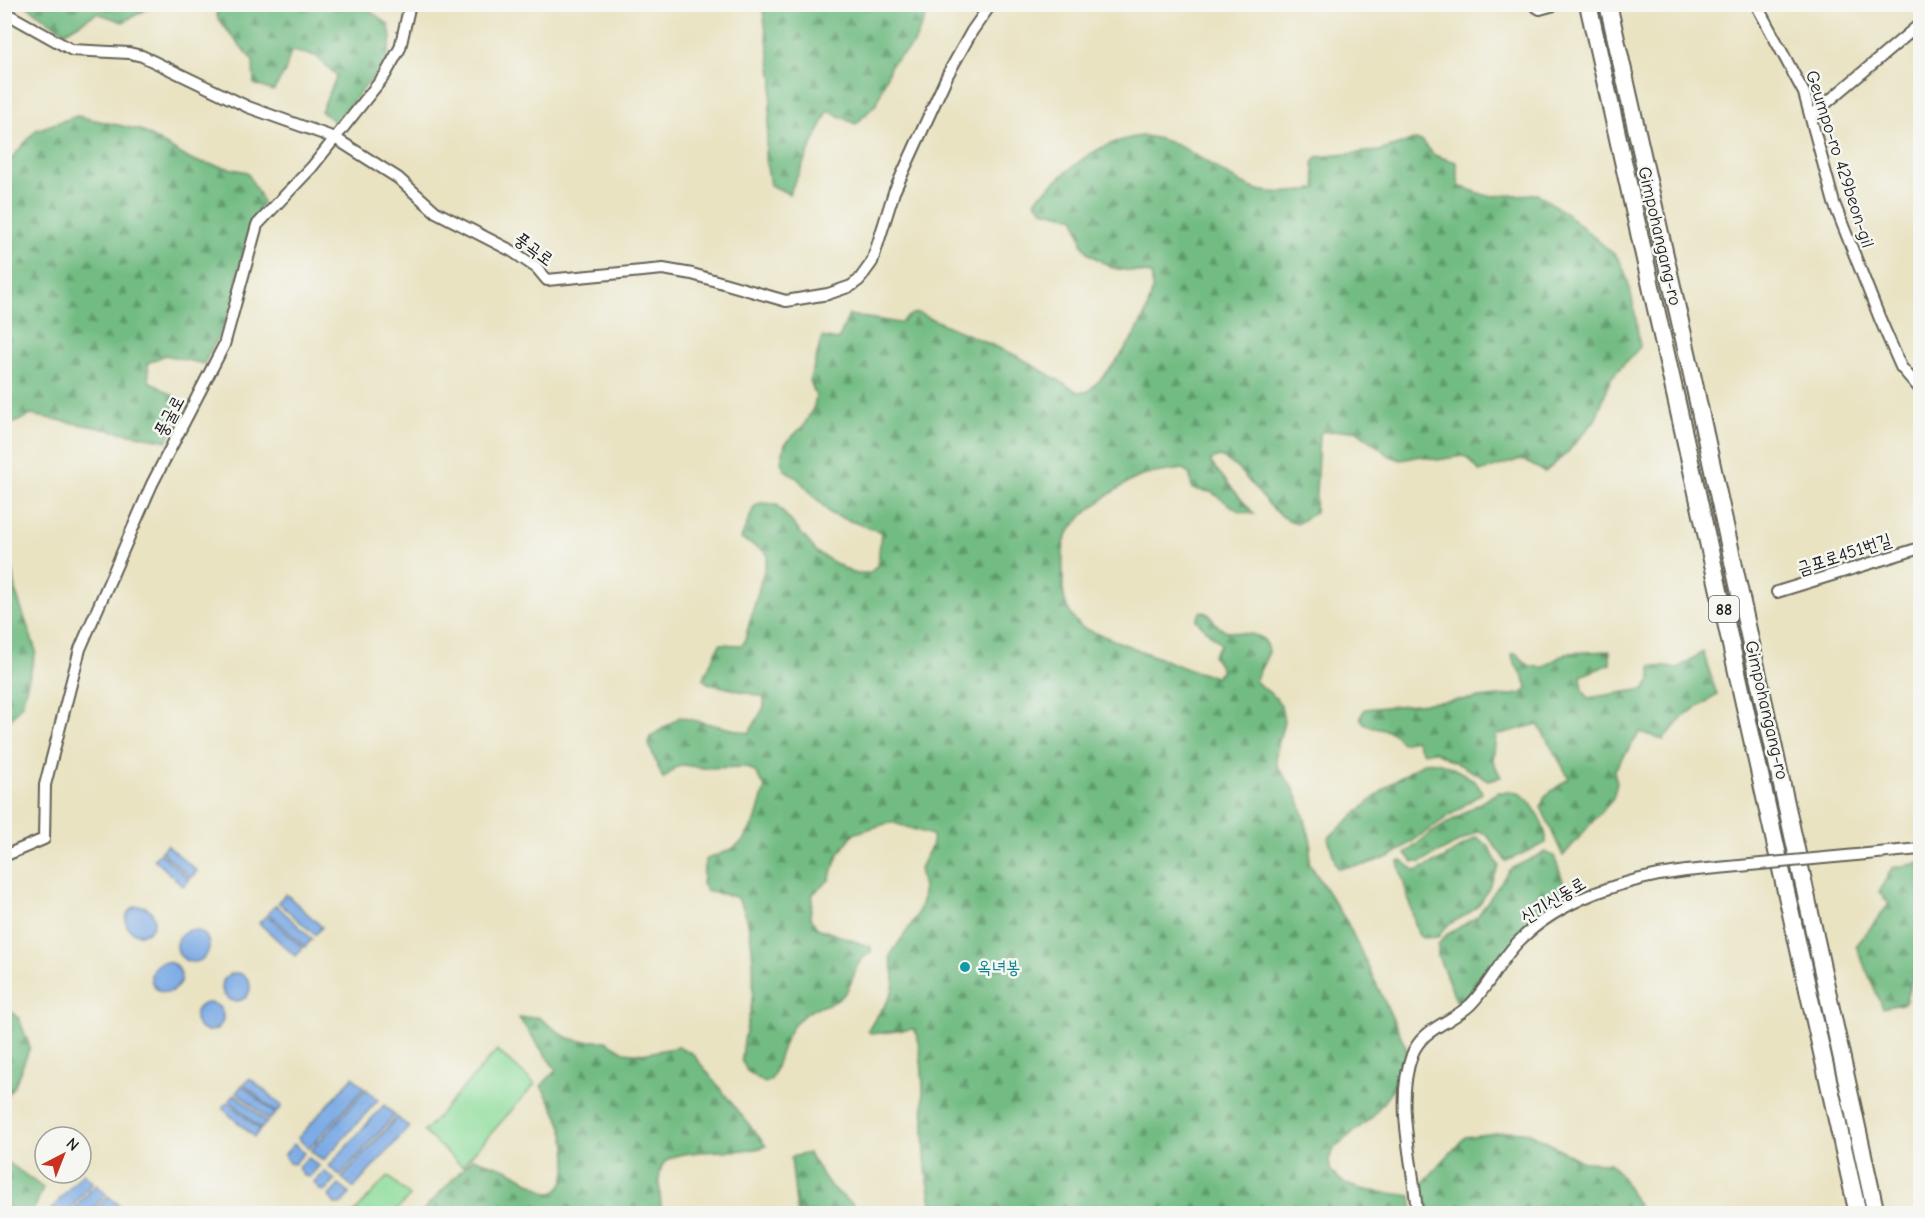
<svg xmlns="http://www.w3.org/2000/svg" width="1925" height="1218" font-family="'Comic Neue','Poor Story',sans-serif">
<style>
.forest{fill:url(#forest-firs);stroke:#476c50;stroke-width:1.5}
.pitch{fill:#8edd9b;stroke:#557c5c;stroke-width:1.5}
.water{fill:#7baae5;stroke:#4c6380;stroke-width:1.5}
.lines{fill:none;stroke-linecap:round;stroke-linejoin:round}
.minor-casing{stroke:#646256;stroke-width:14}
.trunk-casing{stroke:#646256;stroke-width:20}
.minor{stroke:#fff;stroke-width:10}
.trunk{stroke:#fff;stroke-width:16}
.minor-bridge-casing{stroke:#646256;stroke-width:14;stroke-linecap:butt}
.minor-bridge{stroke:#fff;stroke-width:10}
.culture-dot{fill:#0f9aa8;stroke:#f6f6f2;stroke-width:2}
.labels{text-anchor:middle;stroke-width:5;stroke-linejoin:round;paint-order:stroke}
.shield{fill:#f6f6f2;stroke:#5d5d5c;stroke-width:1.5}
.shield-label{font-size:16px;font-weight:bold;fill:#1c1c1c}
.street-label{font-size:18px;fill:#1c1c1c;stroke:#f6f6f2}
.culture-label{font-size:18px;fill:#0d838f;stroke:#f6f6f2;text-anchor:start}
</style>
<defs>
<pattern id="forest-firs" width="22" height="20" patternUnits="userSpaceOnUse" patternTransform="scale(1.5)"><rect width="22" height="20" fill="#72bc83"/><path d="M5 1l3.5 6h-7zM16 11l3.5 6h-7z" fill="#5d986a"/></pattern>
</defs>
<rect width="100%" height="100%" fill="#f6f6f2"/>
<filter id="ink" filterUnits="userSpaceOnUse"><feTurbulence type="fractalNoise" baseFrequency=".0167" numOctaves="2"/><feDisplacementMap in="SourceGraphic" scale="12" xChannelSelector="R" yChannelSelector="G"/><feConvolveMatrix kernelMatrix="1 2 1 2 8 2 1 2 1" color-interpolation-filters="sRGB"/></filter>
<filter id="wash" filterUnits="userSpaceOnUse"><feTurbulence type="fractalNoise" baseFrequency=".008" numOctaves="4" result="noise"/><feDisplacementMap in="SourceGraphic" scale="24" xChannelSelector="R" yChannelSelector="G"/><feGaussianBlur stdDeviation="1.35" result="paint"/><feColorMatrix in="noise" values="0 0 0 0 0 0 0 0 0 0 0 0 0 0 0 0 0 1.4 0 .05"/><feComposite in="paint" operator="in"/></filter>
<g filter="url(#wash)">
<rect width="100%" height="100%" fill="#e9e3c2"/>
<g class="forest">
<polygon points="25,5 155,5 123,22 97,13 65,32"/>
<polygon points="215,5 362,5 389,25 391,38 387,61 335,122 321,111 337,76 316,56 291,51 285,72 273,91 254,84 253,61 218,19"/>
<polygon points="766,5 927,5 927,13 914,44 891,64 877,103 856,124 828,111 789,194 770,185 765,155 773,81 763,11"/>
<path d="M77 116 140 130 191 160 247 172 263 202C241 233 242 269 232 304 225 325 213 345 204 364L165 355 148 363 149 381 184 402 167 441 31 415 5 427V166L36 130Z"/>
<path d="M1142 136C1186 139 1213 172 1252 188 1270 195 1298 193 1317 188L1313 164 1317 157 1379 151 1414 140 1422 141 1434 155 1456 162 1459 186 1487 196 1538 194 1567 214 1616 256C1630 271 1637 325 1640 347L1611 378 1595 420 1567 453 1545 472 1521 459 1480 472 1468 458 1463 456 1437 460 1421 456 1401 460 1390 456 1356 430 1322 432 1319 435 1315 513 1298 523C1267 518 1249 468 1220 457L1212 459 1211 463 1254 514 1239 511 1211 492 1192 489 1190 475 1183 469C1168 471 1151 472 1137 478 1117 487 1075 517 1066 537 1061 549 1063 566 1063 579 1062 598 1068 616 1083 628L1190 670 1216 677 1222 670 1213 655 1221 644 1196 620 1201 611C1213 613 1213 624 1222 629 1239 637 1266 627 1269 652L1255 681 1276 698 1281 706 1284 721 1276 754 1277 766 1294 789 1301 806 1311 842 1309 863 1347 922 1407 1049 1400 1080 1372 1117 1335 1147 1329 1159 1330 1170C1350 1196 1383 1190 1411 1196L1413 1213H931C934 1197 927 1183 926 1167 922 1123 926 1078 917 1035L914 1029 872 1034 868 1031C877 1011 896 1000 894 975 893 969 891 963 890 956 902 935 924 915 923 889 923 883 919 877 920 870 922 858 935 848 932 835L891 822 853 834 838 855 829 880 813 894 810 916 817 928 871 947V952C850 965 858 977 845 993 836 1005 824 1004 812 1010 783 1025 782 1055 771 1080L765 1083 747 1071 742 1061C742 1042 749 1021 752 1001 755 976 754 917 736 897L708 891 702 884 705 860 732 849 744 840 756 819 765 787 756 773 747 767 703 768 683 765 675 768 663 779 648 743 650 737 680 717 749 733 764 707V697L708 683 703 679 720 644 741 645 744 643 768 556 764 551 741 539 754 507 760 503 776 504 818 553 852 573H870L878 564 881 532 831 514 798 479 785 470 781 462 785 444 804 425 814 406 816 397 810 380 822 337 838 340 849 315 899 323 912 314 918 313 1017 356 1078 392H1087C1113 370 1160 311 1151 274L1112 268 1089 254 1083 245 1075 218 1043 210 1035 202 1038 197C1071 168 1096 141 1142 136Z"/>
<polygon points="4,530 17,596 36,651 22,704 5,726"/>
<path d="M1610 651V664L1581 676 1583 690 1588 698 1645 689 1651 680V666L1678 668 1703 652 1717 695 1684 716 1663 740 1640 732 1614 771 1617 783 1613 798 1563 856 1541 807 1545 796 1569 778 1538 724 1496 735 1493 761 1501 777 1488 780 1434 751 1423 753 1415 740 1402 743C1399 740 1396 734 1391 732 1380 727 1366 731 1360 717L1365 709 1521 694 1527 689C1527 675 1513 668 1512 654H1517L1528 665 1542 668 1566 653Z"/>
<path d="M1425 762C1441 759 1478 778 1482 793L1391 856 1364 865 1337 868 1328 838 1390 784Z"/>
<path d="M1498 792C1504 792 1512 791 1518 793 1532 798 1548 830 1546 843L1506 861 1487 835 1479 831 1421 862H1413L1405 854 1428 835Z"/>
<path d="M1477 837 1488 846 1499 866C1493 880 1484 902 1472 911 1457 923 1449 919 1438 937L1422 938 1418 934 1398 862 1402 861 1416 871 1445 858Z"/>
<polygon points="1545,852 1554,856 1570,900 1507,949 1470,993 1457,1002 1438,956 1438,945 1446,935 1477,917 1510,869"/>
<polygon points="1920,863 1920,968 1914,971 1905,1003 1883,1008 1856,946 1889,904 1879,892 1892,868"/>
<polygon points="4,1005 19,1019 30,1047 15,1085 5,1099"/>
<path d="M538 1017 566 1037 580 1041H606L624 1052 643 1054 678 1047 692 1053 766 1146C745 1156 673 1144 662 1166 656 1179 662 1200 661 1213H421L473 1158 509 1170 547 1193C573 1196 568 1143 562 1127 557 1112 549 1099 541 1086L556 1070 519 1018Z"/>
<polygon points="1512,1131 1530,1133 1583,1162 1610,1163 1624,1180 1642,1213 1422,1213 1421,1185 1465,1137"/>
<polygon points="808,1153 831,1187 864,1213 797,1213 791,1157"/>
<polygon points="5,1160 43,1188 35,1207 29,1213 5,1213"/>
</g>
<g class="pitch">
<polygon points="497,1050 535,1084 462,1166 424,1132"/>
<polygon points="388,1176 410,1196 394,1213 354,1213"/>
</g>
<g class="water">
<polygon points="167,845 197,871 191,878 161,851"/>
<polygon points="160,853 189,879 183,886 154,859"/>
<polygon points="286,894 322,927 315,935 278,902"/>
<polygon points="276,905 312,939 305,947 268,913"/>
<circle cx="140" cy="920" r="14"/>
<polygon points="267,915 303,948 295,956 259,923"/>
<circle cx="193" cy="946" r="16"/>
<circle cx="166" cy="977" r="15"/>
<circle cx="236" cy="987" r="14"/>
<circle cx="209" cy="1017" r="14"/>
<polygon points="353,1077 364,1088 309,1149 298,1138"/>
<polygon points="250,1078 282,1106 276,1113 244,1084"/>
<polygon points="242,1085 275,1114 269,1120 237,1092"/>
<polygon points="366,1089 378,1100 323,1161 311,1151"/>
<polygon points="235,1094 267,1122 261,1129 229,1100"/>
<polygon points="228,1102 260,1130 254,1137 222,1108"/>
<polygon points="384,1105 395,1115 340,1176 329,1166"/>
<polygon points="397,1117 409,1127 354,1188 342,1178"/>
<polygon points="294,1144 304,1153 294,1164 289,1163 284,1155"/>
<polygon points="308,1157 319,1166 309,1177 304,1176 298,1168"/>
<polygon points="324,1171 335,1180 325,1191 320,1190 314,1182"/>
<polygon points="83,1173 93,1183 66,1213 48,1213"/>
<polygon points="96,1185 106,1194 89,1213 70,1213"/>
<polygon points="339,1185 350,1194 340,1205 335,1204 329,1196"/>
<polygon points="108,1196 119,1205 111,1213 93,1213"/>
</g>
</g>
<g filter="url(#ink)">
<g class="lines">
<g class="minor-casing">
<g id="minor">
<polyline points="1532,4 1540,9 1558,4"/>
<polyline points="1756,4 1804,93 1834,203 1880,319 1901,367 1920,389"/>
<polyline points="4,12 72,50 129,53 142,56 248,107 335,138 398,178 436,212 512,251 537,268 547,280 663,269 692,274 786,301 828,294 851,286 859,280 872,262 894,192 948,74 972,31 991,4"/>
<polyline points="1811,116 1920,24"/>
<polyline points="1777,592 1920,548"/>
<polyline points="4,856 44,839 45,785 80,649 152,484 224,345 257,225 312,167 385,75 400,48 410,4"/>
<path d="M1417 1214C1414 1163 1394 1104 1412 1055 1422 1028 1451 1023 1470 1005 1488 987 1499 962 1517 943 1559 899 1627 878 1686 871"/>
</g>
</g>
<g class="trunk-casing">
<g id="trunk">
<polyline points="1588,4 1858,1214"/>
<polyline points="1608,4 1691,370 1876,1214"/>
</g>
</g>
<use href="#minor" class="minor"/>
<use href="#trunk" class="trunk"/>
<g class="minor-bridge-casing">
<polyline id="minor-bridge" points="1686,871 1920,849"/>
</g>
<use href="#minor-bridge" class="minor-bridge"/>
</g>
</g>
<circle class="culture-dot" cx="965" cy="967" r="6"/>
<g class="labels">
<rect class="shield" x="1709" y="596" width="30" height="26" rx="4.5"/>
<g class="shield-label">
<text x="1724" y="615">88</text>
</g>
<g class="street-label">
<text transform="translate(1840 159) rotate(72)" y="6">Geumpo-ro 429beon-gil</text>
<text transform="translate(1660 236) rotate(77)" y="6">Gimpohangang-ro</text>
<text transform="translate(534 249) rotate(36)" y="6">풍곡로</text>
<text transform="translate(169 416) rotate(-62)" y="6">풍굴로</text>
<text transform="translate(1844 554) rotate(-18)" y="6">금포로451번길</text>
<text transform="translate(1767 710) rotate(77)" y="6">Gimpohangang-ro</text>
<text transform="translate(1553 900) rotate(-31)" y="6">신기신동로</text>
</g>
<g class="culture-label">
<text x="977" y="973">옥녀봉</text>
</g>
</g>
<rect width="1925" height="1218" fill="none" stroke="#f6f6f2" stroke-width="24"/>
<g transform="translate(63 1155) rotate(42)"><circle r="28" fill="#f6f6f2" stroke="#9f9f9c" stroke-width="1.5"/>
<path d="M0-4.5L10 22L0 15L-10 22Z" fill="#c8321e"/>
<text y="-9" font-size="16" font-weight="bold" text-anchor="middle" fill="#1c1c1c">N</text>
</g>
</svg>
